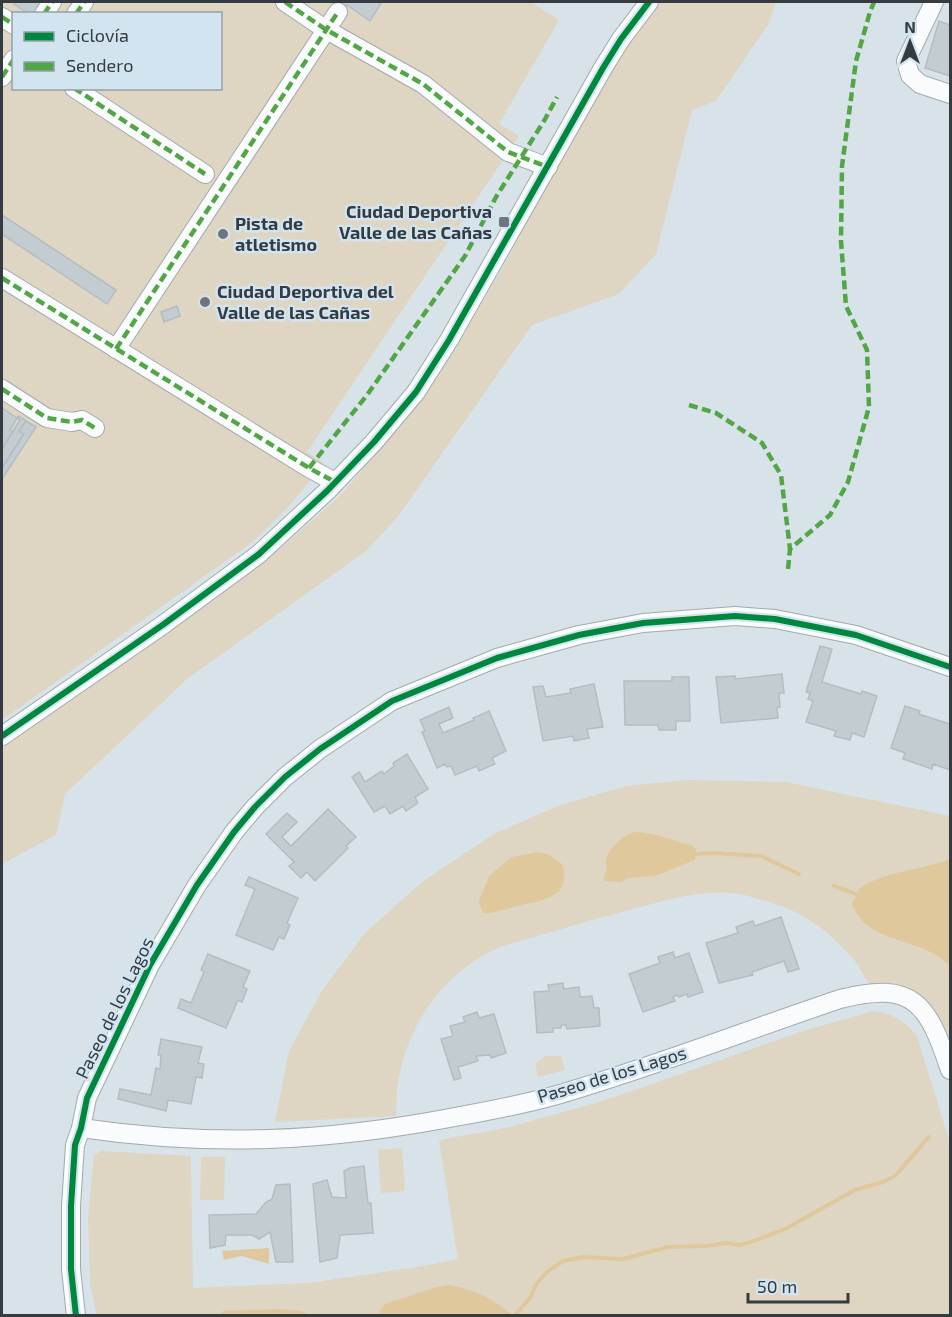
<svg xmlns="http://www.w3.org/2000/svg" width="952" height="1317" font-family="'Exo 2',sans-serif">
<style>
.green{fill:#ded5c2;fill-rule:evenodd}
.water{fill:#e0c89d}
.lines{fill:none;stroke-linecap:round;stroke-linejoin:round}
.stream{stroke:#e0c89d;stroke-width:4}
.building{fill:#c3ccd1;stroke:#b5bdc2;stroke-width:1.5}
.minor-casing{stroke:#a2aaaf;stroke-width:20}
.minor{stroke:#f9fbfc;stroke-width:18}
.quiet{stroke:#53a646;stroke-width:4.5;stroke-dasharray:9 4.5;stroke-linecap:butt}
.cycleway-casing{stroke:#d1e4f0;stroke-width:10}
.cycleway{stroke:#00873e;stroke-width:6}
.poi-dot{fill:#6e767c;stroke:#d1e4f0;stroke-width:2}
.labels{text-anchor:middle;stroke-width:5;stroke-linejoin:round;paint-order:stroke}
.poi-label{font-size:18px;font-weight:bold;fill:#353c41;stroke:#d1e4f0;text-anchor:start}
.street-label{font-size:18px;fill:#353c41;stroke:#d1e4f0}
</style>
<rect width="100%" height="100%" fill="#d8e3e9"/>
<g class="green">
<path d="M2 2H531L559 20 499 124 519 136 307 452 324 463 292 503 254 541 2 720ZM14 14H220V88H14Z"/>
<polygon points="661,2 776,2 769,23 716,101 692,110 656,254 619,294 532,325 397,518 366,551 187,679 65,794 56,835 2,864 2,748 229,587 282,547 342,494 403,421 455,350 508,258 578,125 622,50"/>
<path d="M686 780 786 782 950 816V1051C946 1043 942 1029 936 1023 931 1019 925 1017 920 1014 904 1005 888 997 873 987 865 981 861 969 855 961 834 935 807 914 775 904 761 900 745 894 731 893 692 890 652 905 615 914 589 920 563 929 537 936 524 940 510 943 498 948 432 978 394 1046 396 1116L275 1122 289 1051 323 989 365 933 423 881 494 834 560 805 627 786Z"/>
<path d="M873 1011C892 1013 905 1021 917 1036L950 1143V1315L97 1316 90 1284 88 1218 94 1155 101 1151 191 1156 193 1288 309 1283 424 1266 458 1259 439 1140 510 1127 609 1099 803 1031Z"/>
<polygon points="546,1056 561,1056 565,1070 538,1077 535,1063"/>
<polygon points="402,1148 405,1191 381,1193 378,1150"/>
<polygon points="201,1157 225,1157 224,1200 200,1200"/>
</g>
<g class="water">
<path d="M633 832C654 832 673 841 693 846L696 850 695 860 655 876 628 878 621 882 605 881C603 872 604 880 606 871 607 868 606 864 606 861 608 848 622 837 633 832Z"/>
<path d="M538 852 548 854 562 864C573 899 540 900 517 906 506 909 494 914 483 913L479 903 480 898 490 875 512 857Z"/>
<path d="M950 859V966C925 937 867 945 852 904L860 888C887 870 921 871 950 859Z"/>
<polygon points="269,1248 269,1264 242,1256 224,1260 222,1251"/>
<path d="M449 1285C474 1289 493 1299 512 1315H380L379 1312 385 1304 436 1287Z"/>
<polygon points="279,1309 302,1311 308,1315 220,1315 223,1311"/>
</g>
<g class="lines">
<g class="stream">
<polyline points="694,854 713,853 761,856 799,874"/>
<polyline points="834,886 861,896"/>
<polyline points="514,1316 530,1298 537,1283 548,1271 563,1261 583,1257 623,1259 668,1247 705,1246 727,1243 739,1245 751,1242 785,1229 855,1190 883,1182 895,1176 929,1137"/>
</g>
</g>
<g class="building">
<polygon points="16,2 41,2 34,14 29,14 14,4"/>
<polygon points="341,2 382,2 370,21 347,5 342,14 335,10"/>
<polygon points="939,21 950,25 950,76 925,68"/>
<polygon points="2,215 116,290 107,304 2,234"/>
<polygon points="177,306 180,316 164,322 161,312"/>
<polygon points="2,408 17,418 10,430 13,432 2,449"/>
<polygon points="19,416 26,421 19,431 24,434 2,468 2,449 20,420 17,418"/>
<polygon points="26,421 36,427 2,479 2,468 24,434 19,431"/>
<polygon points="820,646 832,649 822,682 861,694 862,691 877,696 864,737 852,733 850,740 834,736 836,731 806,722 813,701 808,699 810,693 806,692"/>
<polygon points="782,674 784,693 779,693 780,707 777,708 778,718 721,723 716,677 735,676 735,679"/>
<polygon points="672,677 689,677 690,721 676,721 676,730 659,730 658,725 625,725 624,681 672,681"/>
<polygon points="594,684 603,727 587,729 589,738 574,741 573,736 543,741 533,687 543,686 546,697 571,693 570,689"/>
<polygon points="905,706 920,711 919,714 950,724 950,770 933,764 932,769 903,759 905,753 891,748"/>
<polygon points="449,707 453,718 439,724 443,733 474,720 473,718 489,711 506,751 492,758 495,764 479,771 477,766 455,775 451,766 447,767 445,764 437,768 422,732 425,731 420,720"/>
<polygon points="407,754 428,789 415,797 418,803 406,811 403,806 390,814 385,806 374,812 352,777 359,772 365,782 382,771 384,774 394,766 393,763"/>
<polygon points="328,809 356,837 346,846 348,848 315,881 307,872 301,878 289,866 294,862 266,834 287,813 297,822 282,837 291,846"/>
<polygon points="249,877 298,898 287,923 290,925 284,939 279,937 273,950 236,935 255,889 245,885"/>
<polygon points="781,917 799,969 788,972 784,961 752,972 753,975 719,983 706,943 738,933 736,927 753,921 755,926"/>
<polygon points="673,952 675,958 689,953 703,992 688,997 687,994 679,997 678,995 673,997 675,1001 643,1012 629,974 660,963 658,957"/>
<polygon points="208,954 250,971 243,987 247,989 242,1002 238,1000 226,1028 178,1008 181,999 191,1003 204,972 201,970"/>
<polygon points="563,983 564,989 579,987 580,997 592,996 594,1008 599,1008 600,1026 567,1029 566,1025 561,1025 561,1028 553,1028 553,1032 537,1033 534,992 549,991 548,985"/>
<polygon points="477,1012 479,1018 494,1014 506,1053 491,1058 490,1055 476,1056 478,1061 458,1067 461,1078 454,1080 441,1039 453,1036 450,1026 465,1022 463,1017"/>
<polygon points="161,1039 202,1047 198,1063 204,1064 202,1078 196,1077 191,1104 168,1100 166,1111 118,1099 120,1089 151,1095 156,1068 160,1069 161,1055 158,1055"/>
<polygon points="364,1166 368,1203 371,1203 373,1233 340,1235 337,1258 320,1262 313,1184 327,1180 332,1197 346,1198 344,1171 350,1168"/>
<polygon points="290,1184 293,1262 276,1262 270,1232 259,1239 252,1235 226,1235 225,1245 210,1248 209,1215 256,1214 266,1202 272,1199 276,1185"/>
</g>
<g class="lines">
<g class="minor-casing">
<g id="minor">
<polyline points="285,2 325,29 423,84 508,152 548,167"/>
<polyline points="934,2 906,61 910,75 920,84 950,94"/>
<polyline points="44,14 52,2"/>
<polyline points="76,14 84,2"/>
<polyline points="2,17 14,25"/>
<polyline points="2,77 14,59"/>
<polyline points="74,88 205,174"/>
<polyline points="2,278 309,468 335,482"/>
<polyline points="116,349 338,12"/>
<polyline points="2,389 47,418 72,422 82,420 95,428"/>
<polyline points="2,736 164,624 259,554 327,491 374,442 416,392 449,340 603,68 621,39 649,2"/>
<path d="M81 1128C212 1147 325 1142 455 1117 489 1111 524 1104 557 1095 653 1067 745 1031 840 999 914 980 928 1004 950 1070"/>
<polyline points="76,1316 71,1269 71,1206 75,1145 81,1128 87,1098 150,965 197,885 234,832 255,807 285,777 320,749 392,701 497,658 579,635 643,623 735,616 775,619 856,635 950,667"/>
</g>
</g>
<use href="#minor" class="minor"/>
<g class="quiet">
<polyline points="285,2 325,29 423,84 508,152 548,167"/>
<polyline points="44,14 52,2"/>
<polyline points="76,14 84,2"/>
<polyline points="2,17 14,25"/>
<polyline points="2,77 14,59"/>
<polyline points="74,88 205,174"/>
<polyline points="2,278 309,468 335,482"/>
<polyline points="116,349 338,12"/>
<polyline points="2,389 47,418 72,422 82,420 95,428"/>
<polyline points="689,405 716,413 762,443 781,475 790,549"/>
<polyline points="309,468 367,395 465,256 496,197 544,121 557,97"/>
<polyline points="788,569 790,549 830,515 848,482 869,407 867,350 846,306 841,241 842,166 856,61 870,12 874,2"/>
</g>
<g class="cycleway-casing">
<g id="cycleway">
<polyline points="2,736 164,624 259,554 327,491 374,442 416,392 449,340 603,68 621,39 649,2"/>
<polyline points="76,1316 71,1269 71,1206 75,1145 81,1128 87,1098 150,965 197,885 234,832 255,807 285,777 320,749 392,701 497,658 579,635 643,623 735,616 775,619 856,635 950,667"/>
</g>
</g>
<use href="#cycleway" class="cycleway"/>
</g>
<g class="poi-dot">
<rect x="498" y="216" width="12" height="12" rx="3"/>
<circle cx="223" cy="234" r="6"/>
<circle cx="205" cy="302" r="6"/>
</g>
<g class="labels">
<g class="poi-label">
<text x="492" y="218" text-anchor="end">Ciudad Deportiva<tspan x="492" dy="21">Valle de las Cañas</tspan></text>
<text x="235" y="230">Pista de<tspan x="235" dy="21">atletismo</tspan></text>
<text x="217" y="298">Ciudad Deportiva del<tspan x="217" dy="21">Valle de las Cañas</tspan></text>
</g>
<g class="street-label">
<text transform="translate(115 1008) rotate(-64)" y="6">Paseo de los Lagos</text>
<text transform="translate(612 1075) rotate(-17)" y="6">Paseo de los Lagos</text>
</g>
</g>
<rect width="952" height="1317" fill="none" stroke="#353c41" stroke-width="6"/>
<rect x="12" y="12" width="210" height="78" fill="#d1e4f0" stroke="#93a1aa" stroke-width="1.5"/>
<rect x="24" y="32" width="30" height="9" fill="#00873e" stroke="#93a1aa" stroke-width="1.5"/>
<text x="66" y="42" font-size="18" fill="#353c41">Ciclovía</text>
<rect x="24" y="62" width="30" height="9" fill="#53a646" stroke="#93a1aa" stroke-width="1.5"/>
<text x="66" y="72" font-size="18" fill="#353c41">Sendero</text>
<g transform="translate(910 42)" stroke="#d1e4f0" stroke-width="4.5" paint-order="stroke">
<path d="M0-4.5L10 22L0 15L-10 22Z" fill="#353c41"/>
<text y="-9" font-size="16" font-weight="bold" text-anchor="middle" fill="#353c41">N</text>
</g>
<path d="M748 1293v9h100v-9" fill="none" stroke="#353c41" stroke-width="3"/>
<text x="757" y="1293" font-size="18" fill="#353c41" stroke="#d1e4f0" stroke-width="4.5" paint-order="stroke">50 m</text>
</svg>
